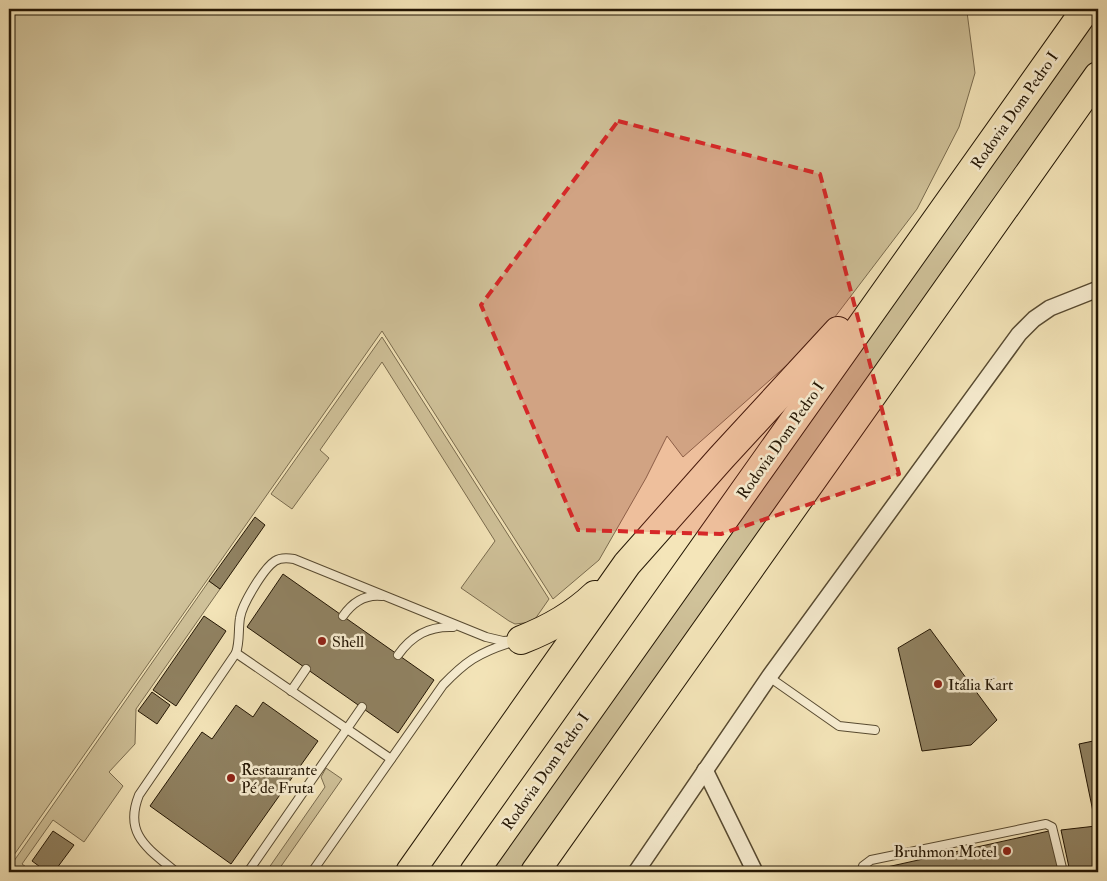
<svg xmlns="http://www.w3.org/2000/svg" width="1107" height="881" font-family="'IM FELL Double Pica',serif">
<style>
.green{fill:#d0c29a;stroke:#7a6c4f}
.building{fill:#908262;stroke:#231604}
.lines{fill:none;stroke-linecap:round;stroke-linejoin:round}
.lane-casing{stroke:#574a31;stroke-width:10}
.street-casing{stroke:#574a31;stroke-width:18}
.highway-casing{stroke:#231604;stroke-width:30}
.lane{stroke:#f8eed2;stroke-width:8}
.street{stroke:#f8eed2;stroke-width:15}
.highway{stroke:#f4e5b9;stroke-width:28}
.marked{fill:#d62828;fill-opacity:0.2;stroke:#d62828;stroke-width:4;stroke-dasharray:10 6;stroke-linejoin:round}
.poi-dot{fill:#8f2418;stroke:#f8eed2;stroke-width:2}
.labels{text-anchor:middle;stroke-width:5;stroke-linejoin:round;paint-order:stroke}
.street-label{font-size:16px;fill:#231604;stroke:#f8eed2}
.poi-label{font-size:16px;fill:#231604;stroke:#f8eed2;text-anchor:start}
</style>
<rect width="100%" height="100%" fill="#f4e5b9"/>
<filter id="stains"><feTurbulence type="fractalNoise" baseFrequency=".004" numOctaves="4"/><feColorMatrix values="0 0 0 0 .2 0 0 0 0 .09 0 0 0 0 .02 0 0 0 .5 -.17"/></filter>
<radialGradient id="worn" r=".72"><stop offset=".6" stop-color="#630" stop-opacity="0"/><stop offset="1" stop-color="#630" stop-opacity=".3"/></radialGradient>
<g class="green">
<polygon points="9,9 970,9 967,12 975,73 959,127 917,209 822,334 683,457 667,436 646,478 599,560 553,599 382,331 9,862"/>
<polygon points="1098,13 1098,60 520,872 491,872"/>
<polygon points="382,337 549,599 533,622 515,624 509,621 461,588 495,541 382,362 320,450 329,458 292,509 271,494"/>
<polygon points="209,581 220,589 136,709 135,744 109,772 123,786 84,842 53,820 22,864 33,872 9,872 9,868"/>
<polygon points="326,768 342,779 277,872 266,872 325,787 321,777"/>
</g>
<g class="building">
<polygon points="255,517 265,525 220,589 209,581"/>
<polygon points="283,574 434,680 398,733 247,627"/>
<polygon points="204,616 226,631 176,706 153,690"/>
<polygon points="930,629 997,720 971,745 922,751 898,648"/>
<polygon points="152,692 170,705 157,724 138,711"/>
<polygon points="263,702 318,741 231,864 150,806 202,732 212,739 236,705 253,717"/>
<polygon points="1098,740 1098,825 1096,826 1079,744"/>
<polygon points="1096,826 1098,837 1098,872 1070,872 1061,830"/>
<polygon points="53,831 74,845 54,872 47,872 32,861"/>
<polygon points="1049,831 1059,872 869,872 869,871"/>
</g>
<g class="lines">
<g class="lane-casing">
<g id="lane">
<path d="M343 616C352 603 365 594 382 596"/>
<polyline points="236,653 391,759"/>
<path d="M398 655C412 635 429 626 453 627"/>
<polyline points="769,677 839,726 875,730"/>
<polyline points="291,691 306,669"/>
<path d="M176 872C149 849 123 835 139 795L236 653C240 641 238 630 240 618 242 604 264 568 275 561 281 557 288 558 294 559L486 637 503 641 516 640"/>
<polyline points="248,872 362,707"/>
<path d="M312 872 443 685C465 662 478 653 509 643"/>
<polyline points="861,872 863,866 871,860 1046,824 1052,827 1063,872"/>
</g>
</g>
<g class="street-casing">
<g id="street">
<polyline points="705,770 755,872"/>
<polyline points="636,872 769,677 1019,334 1034,319 1050,308 1098,289"/>
</g>
</g>
<g class="highway-casing">
<g id="highway">
<path d="M521 640C547 630 574 615 595 595"/>
<polyline points="410,872 627,564 721,458 838,331"/>
<polyline points="474,872 1086,9"/>
<polyline points="535,872 1098,76"/>
</g>
</g>
<use href="#lane" class="lane"/>
<use href="#street" class="street"/>
<use href="#highway" class="highway"/>
</g>
<path class="marked" d="M618 121 820 174 899 474 721 534 578 530 481 305Z"/>
<g class="poi-dot">
<circle cx="322" cy="641" r="5"/>
<circle cx="938" cy="684" r="5"/>
<circle cx="231" cy="778" r="5"/>
<circle cx="1007" cy="851" r="5"/>
</g>
<g class="labels">
<g class="street-label">
<text transform="translate(1014 110) rotate(-55)" y="6">Rodovia Dom Pedro I</text>
<text transform="translate(780 440) rotate(-55)" y="6">Rodovia Dom Pedro I</text>
<text transform="translate(545 771) rotate(-55)" y="6">Rodovia Dom Pedro I</text>
</g>
<g class="poi-label">
<text x="332" y="647">Shell</text>
<text x="948" y="690">Itália Kart</text>
<text x="241" y="775">Restaurante<tspan x="241" dy="18">Pé de Fruta</tspan></text>
<text x="997" y="857" text-anchor="end">Bruhmon Motel</text>
</g>
</g>
<rect width="1107" height="881" fill="none" stroke="#f4e5b9" stroke-width="30"/>
<rect x="10" y="10" width="1087" height="861" fill="none" stroke="#231604" stroke-width="2.5"/>
<rect x="15" y="15" width="1077" height="851" fill="none" stroke="#231604"/>
<rect width="100%" height="100%" filter="url(#stains)"/>
<rect width="100%" height="100%" fill="url(#worn)"/>
</svg>
